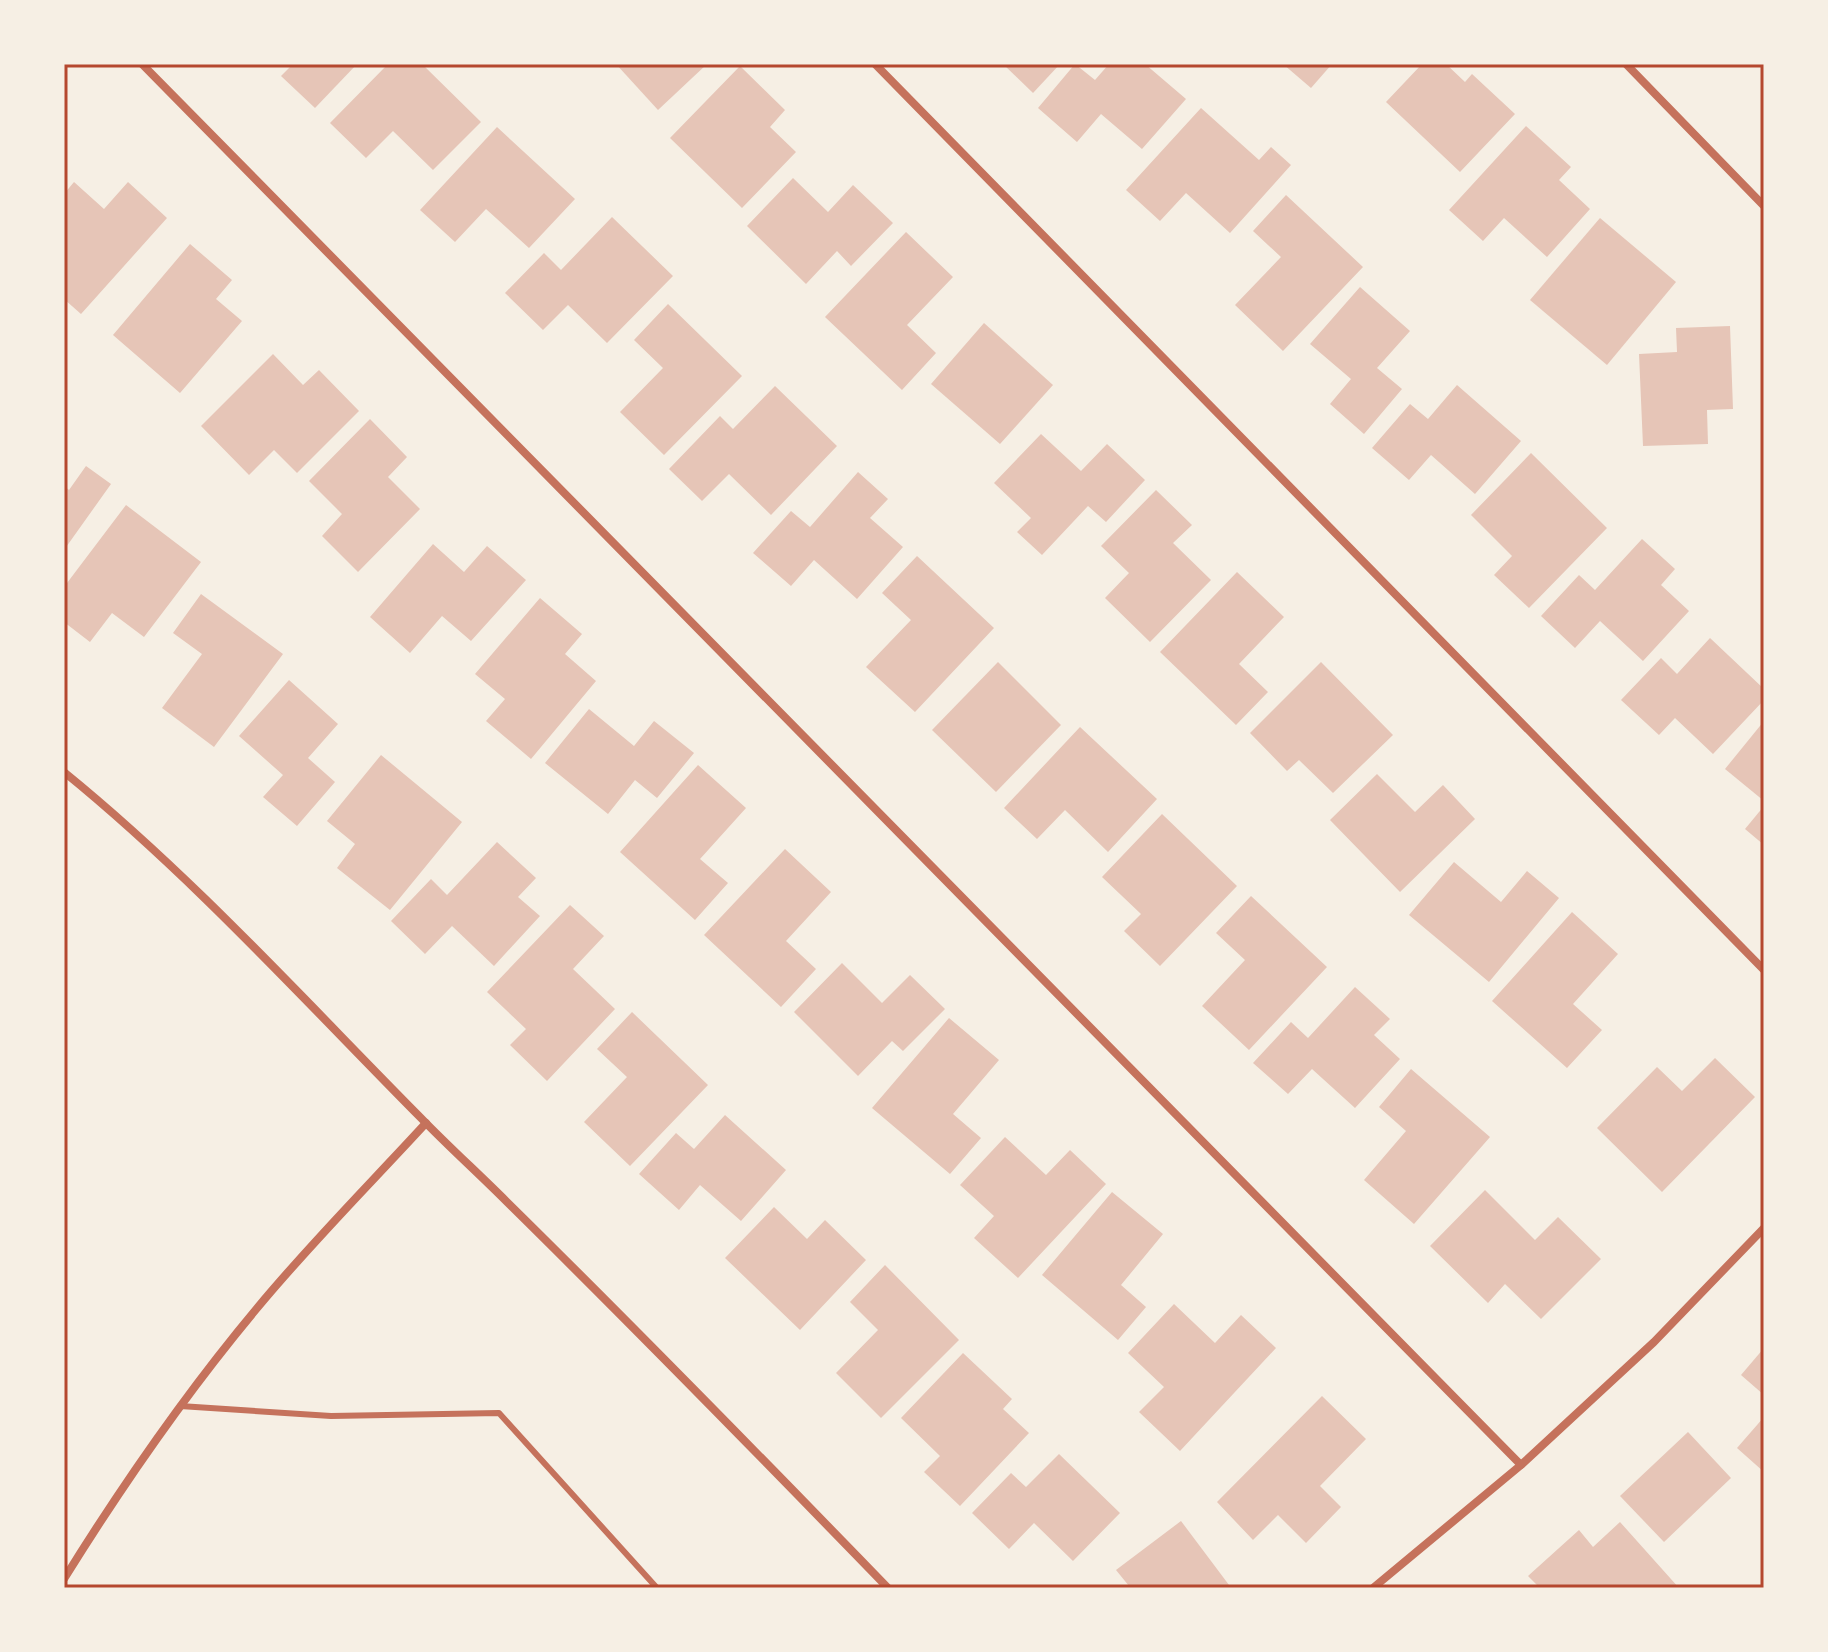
<svg xmlns="http://www.w3.org/2000/svg" width="1828" height="1652" font-family="Raleway,sans-serif">
<style>
.building{fill:#e6c5b7}
.lines{fill:none;stroke-linecap:round;stroke-linejoin:round}
.service{stroke:#c5725c;stroke-width:6}
.minor{stroke:#c5725c;stroke-width:8}
.neatline{fill:none;stroke:#b5482f;stroke-width:3}
</style>
<rect width="100%" height="100%" fill="#f6efe4"/>
<g class="building">
<polygon points="293,64 357,64 315,108 281,76"/>
<polygon points="388,64 422,64 481,122 433,170 393,131 366,158 330,123"/>
<polygon points="616,64 707,64 658,110"/>
<polygon points="1003,64 1060,64 1033,93"/>
<polygon points="1075,64 1095,80 1109,64 1145,64 1186,99 1142,149 1101,114 1077,142 1038,108"/>
<polygon points="1283,64 1332,64 1311,88"/>
<polygon points="1422,64 1446,64 1465,82 1472,74 1515,114 1460,172 1386,102"/>
<polygon points="740,66 785,110 770,127 796,152 742,208 670,138"/>
<polygon points="1201,108 1259,160 1271,147 1291,165 1230,233 1186,193 1160,221 1126,190"/>
<polygon points="1526,126 1571,167 1559,180 1590,209 1547,257 1504,218 1483,241 1449,210"/>
<polygon points="497,127 575,199 529,248 486,209 455,242 420,210"/>
<polygon points="793,178 828,212 853,185 893,223 851,266 837,251 806,284 747,226"/>
<polygon points="74,182 104,209 128,182 167,218 81,314 64,299 64,194"/>
<polygon points="1286,195 1363,267 1283,351 1235,305 1281,257 1253,231"/>
<polygon points="612,217 673,276 607,343 568,305 543,330 505,293 544,253 561,270"/>
<polygon points="1600,218 1676,282 1607,365 1530,300"/>
<polygon points="906,232 953,277 907,325 936,353 902,390 825,317"/>
<polygon points="190,244 232,280 216,299 242,321 180,393 113,335"/>
<polygon points="1360,287 1410,331 1377,368 1402,389 1364,434 1330,404 1351,379 1310,344"/>
<polygon points="668,304 742,376 664,455 620,412 663,368 634,340"/>
<polygon points="984,323 1053,385 1000,444 931,384"/>
<polygon points="1730,326 1733,409 1707,410 1708,444 1643,446 1639,354 1677,352 1676,328"/>
<polygon points="273,354 303,385 319,370 359,411 297,473 274,450 249,475 201,426"/>
<polygon points="1457,385 1521,441 1475,494 1431,455 1409,480 1372,448 1410,404 1428,419"/>
<polygon points="775,386 837,446 771,515 729,474 702,501 669,469 720,416 733,429"/>
<polygon points="370,419 407,457 388,477 420,509 358,572 322,536 342,514 309,481"/>
<polygon points="1041,434 1081,471 1107,444 1145,480 1106,522 1088,506 1042,555 1017,532 1031,518 994,483"/>
<polygon points="1531,453 1607,528 1529,608 1494,575 1512,556 1471,515"/>
<polygon points="86,466 111,484 64,550 64,486 69,490"/>
<polygon points="858,472 888,499 870,518 903,547 857,599 814,560 791,586 753,553 791,511 810,527"/>
<polygon points="1156,490 1192,525 1173,543 1211,580 1150,642 1105,598 1129,573 1101,546"/>
<polygon points="126,505 201,562 144,637 112,613 90,642 64,622 64,587"/>
<polygon points="1642,539 1675,569 1661,585 1689,611 1643,661 1600,621 1575,648 1541,616 1579,575 1595,590"/>
<polygon points="433,544 464,572 487,546 526,580 471,641 442,616 410,653 370,617"/>
<polygon points="917,556 994,628 915,712 866,667 911,620 882,593"/>
<polygon points="1237,572 1284,617 1239,664 1268,692 1236,725 1160,652"/>
<polygon points="201,594 283,654 214,747 162,708 202,654 173,633"/>
<polygon points="540,598 582,634 565,654 596,681 531,759 486,721 505,699 475,674"/>
<polygon points="1710,638 1764,689 1764,700 1713,754 1675,718 1659,735 1621,700 1661,658 1677,674"/>
<polygon points="998,662 1061,725 996,792 932,730"/>
<polygon points="1321,662 1393,735 1333,793 1299,760 1287,771 1250,733"/>
<polygon points="289,680 338,724 308,758 335,782 297,826 263,797 283,775 239,736"/>
<polygon points="589,709 634,746 654,721 694,753 657,798 635,780 608,814 545,763"/>
<polygon points="1764,721 1764,801 1725,769"/>
<polygon points="1080,727 1157,799 1108,852 1065,810 1037,839 1004,808"/>
<polygon points="381,755 462,822 390,910 337,868 355,844 327,821"/>
<polygon points="698,765 746,808 700,859 728,883 695,920 620,852"/>
<polygon points="1377,774 1415,812 1443,785 1475,819 1400,892 1330,820"/>
<polygon points="1764,806 1764,845 1745,829"/>
<polygon points="1162,814 1237,886 1160,966 1124,931 1141,914 1102,877"/>
<polygon points="497,842 536,878 518,897 540,916 494,966 452,926 425,954 391,921 431,879 447,895"/>
<polygon points="785,849 831,892 786,941 816,969 781,1007 704,935"/>
<polygon points="1454,862 1501,902 1527,871 1559,898 1489,982 1409,915"/>
<polygon points="1251,896 1327,967 1249,1050 1202,1006 1245,960 1216,933"/>
<polygon points="570,905 604,936 573,969 615,1009 547,1081 510,1045 526,1029 487,992"/>
<polygon points="1572,912 1618,954 1573,1004 1602,1030 1567,1068 1492,1001"/>
<polygon points="842,963 882,1003 910,975 945,1009 903,1051 892,1041 858,1076 794,1012"/>
<polygon points="1355,987 1390,1019 1374,1035 1400,1059 1355,1108 1312,1069 1288,1094 1253,1063 1291,1022 1308,1038"/>
<polygon points="632,1012 708,1085 630,1166 584,1122 627,1077 597,1049"/>
<polygon points="949,1018 999,1060 953,1114 981,1138 950,1174 872,1108"/>
<polygon points="1715,1058 1755,1097 1662,1192 1597,1128 1657,1067 1682,1091"/>
<polygon points="1411,1069 1490,1137 1414,1224 1364,1180 1406,1131 1379,1107"/>
<polygon points="725,1115 786,1170 741,1221 700,1185 679,1210 639,1174 676,1133 694,1149"/>
<polygon points="1005,1137 1046,1175 1070,1150 1106,1184 1018,1278 974,1238 994,1216 960,1185"/>
<polygon points="1485,1190 1535,1240 1558,1217 1601,1259 1541,1319 1505,1284 1488,1303 1430,1246"/>
<polygon points="1112,1192 1163,1234 1121,1285 1146,1307 1118,1340 1042,1275"/>
<polygon points="774,1207 807,1239 825,1220 866,1260 800,1330 725,1258"/>
<polygon points="885,1265 959,1340 881,1418 836,1373 878,1330 850,1302"/>
<polygon points="1174,1304 1215,1343 1241,1315 1276,1348 1180,1451 1139,1412 1164,1387 1128,1353"/>
<polygon points="1764,1348 1764,1395 1741,1375"/>
<polygon points="963,1353 1012,1399 1003,1409 1029,1433 960,1506 924,1472 940,1456 901,1418"/>
<polygon points="1322,1396 1366,1439 1320,1486 1341,1507 1306,1543 1278,1515 1253,1540 1217,1502"/>
<polygon points="1764,1417 1764,1472 1737,1448"/>
<polygon points="1688,1432 1731,1478 1664,1542 1620,1496"/>
<polygon points="1059,1454 1120,1513 1073,1561 1034,1523 1009,1549 972,1513 1011,1473 1026,1487"/>
<polygon points="1181,1521 1229,1585 1226,1588 1126,1588 1129,1586 1116,1570"/>
<polygon points="1620,1522 1679,1588 1540,1588 1528,1576 1579,1530 1593,1547"/>
</g>
<g class="lines">
<polyline class="service" points="180,1406 331,1416 499,1413 657,1588"/>
<g class="minor">
<polyline points="142,64 1521,1465"/>
<polyline points="875,64 1764,970"/>
<polyline points="1626,64 1764,206"/>
<path d="M64 772C192 876 304 1000 420 1117 448 1146 478 1173 506 1201 635 1328 762 1458 888 1588"/>
<path d="M64 1579C123 1484 186 1393 258 1307 311 1243 370 1184 426 1123"/>
<polyline points="1373,1588 1521,1465 1654,1342 1764,1228"/>
</g>
</g>
<rect width="1828" height="1652" fill="none" stroke="#f6efe4" stroke-width="132"/>
<rect x="66" y="66" width="1696" height="1520" class="neatline"/>
</svg>
